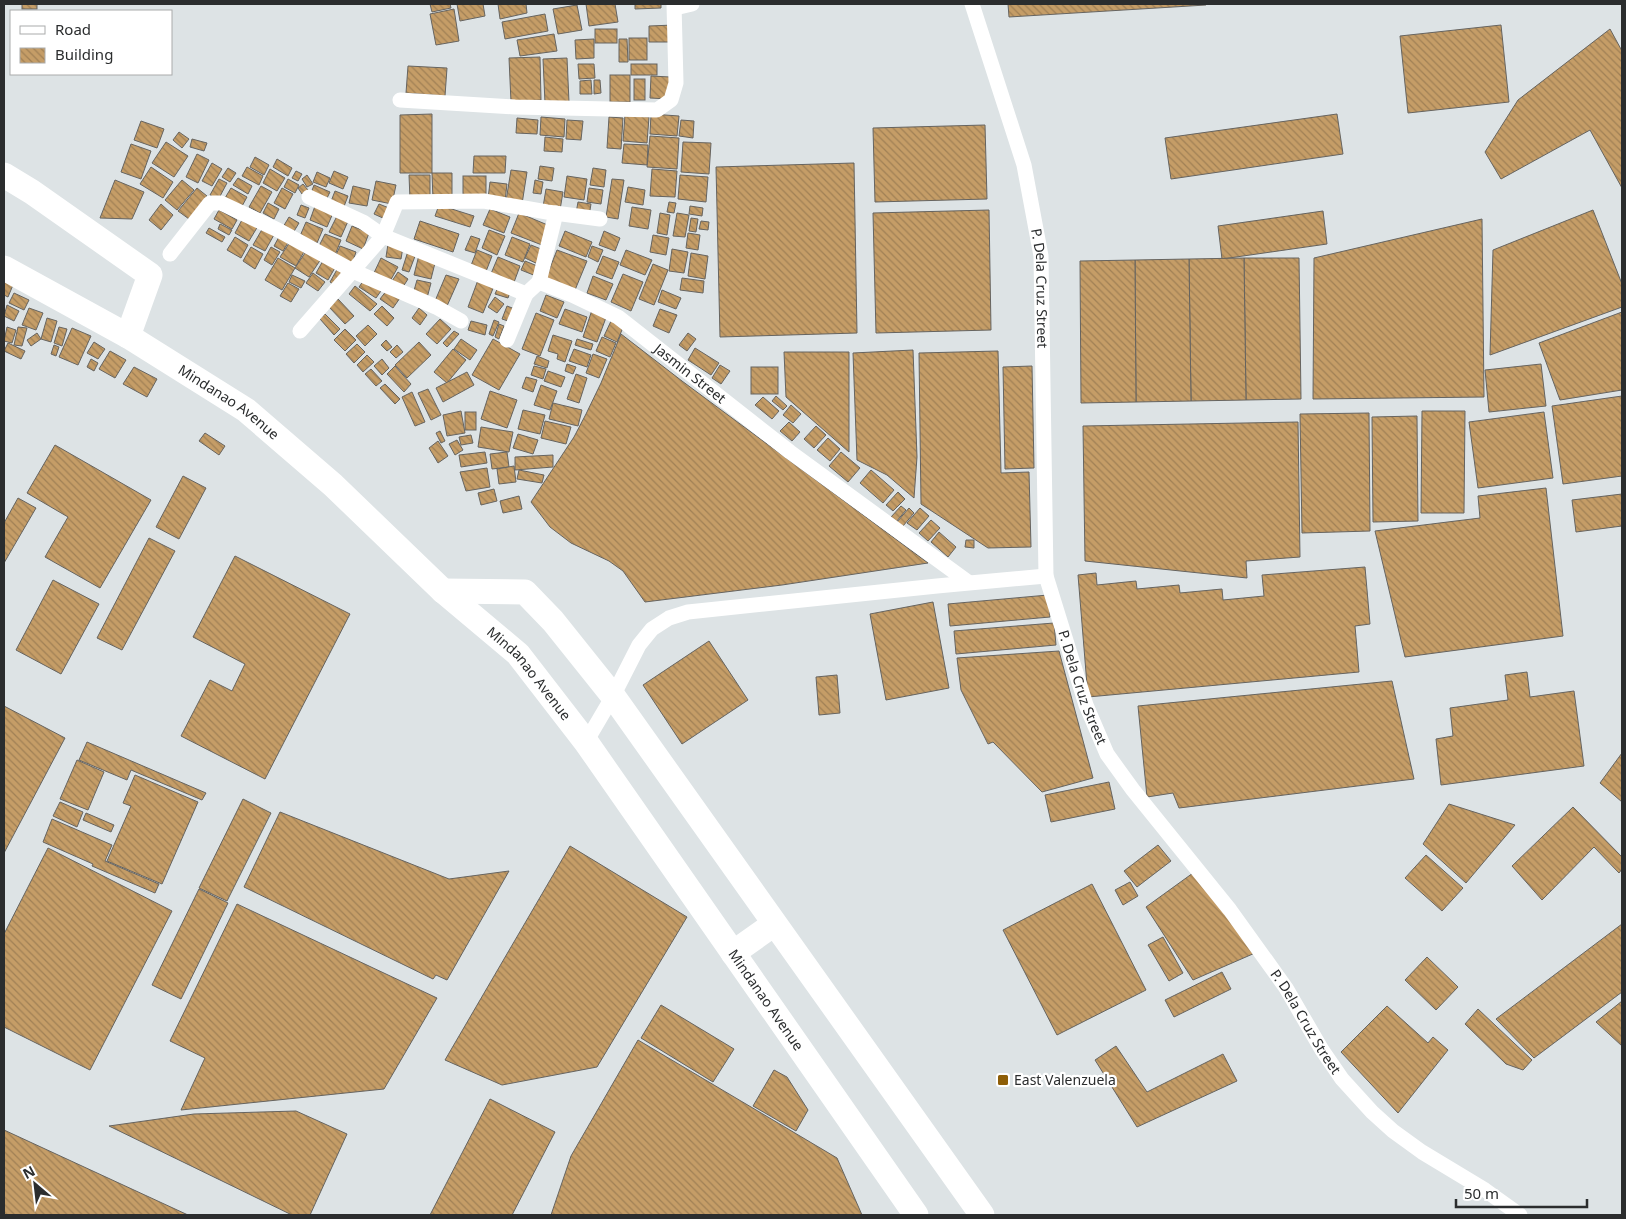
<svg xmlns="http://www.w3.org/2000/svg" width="1626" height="1219" font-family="'Noto Sans',sans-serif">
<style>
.building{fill:url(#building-back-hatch);stroke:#666460}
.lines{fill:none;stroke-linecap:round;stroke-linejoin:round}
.minor{stroke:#fff;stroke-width:15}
.primary{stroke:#fff;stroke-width:25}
.poi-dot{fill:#8e5e07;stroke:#fff;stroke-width:2}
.labels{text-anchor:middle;stroke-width:4.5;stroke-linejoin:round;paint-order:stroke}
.street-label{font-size:14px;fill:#2b2d2e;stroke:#fff}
.poi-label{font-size:14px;fill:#2b2d2e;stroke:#fff;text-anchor:start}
</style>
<defs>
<pattern id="building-back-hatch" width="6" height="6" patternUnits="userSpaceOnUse" patternTransform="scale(1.25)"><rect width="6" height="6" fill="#c59d67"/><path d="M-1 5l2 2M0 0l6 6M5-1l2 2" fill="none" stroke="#a08055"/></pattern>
</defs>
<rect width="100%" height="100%" fill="#dde3e5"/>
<g class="building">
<rect x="22" y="4" width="15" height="5"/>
<polygon points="430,4 450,4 451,8 432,12"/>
<polygon points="457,4 483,4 485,16 460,21"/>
<polygon points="498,4 526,4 527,13 500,19"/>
<polygon points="586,4 615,4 618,22 589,26"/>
<polygon points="635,4 661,4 661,8 635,9"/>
<polygon points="1008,4 1206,4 1206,5 1009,17"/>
<polygon points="577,5 582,30 558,34 553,9"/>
<polygon points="454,9 459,41 436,45 430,14"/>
<polygon points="545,14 548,31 505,39 502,22"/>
<polygon points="674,25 674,42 649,42 649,26"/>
<polygon points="1501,25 1509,102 1408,113 1400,36"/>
<rect x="595" y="29" width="22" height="14"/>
<polygon points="1610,29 1622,51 1622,188 1590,130 1501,179 1485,152 1518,100"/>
<polygon points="554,34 557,51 520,56 517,40"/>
<rect x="629" y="38" width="18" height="22"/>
<polygon points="594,39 594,58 576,59 575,40"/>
<polygon points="619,39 627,39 628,62 619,62"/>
<polygon points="540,57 541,100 511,102 509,58"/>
<polygon points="567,58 569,102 545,103 543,59"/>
<polygon points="578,64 594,64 595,78 579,79"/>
<rect x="631" y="64" width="26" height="11"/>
<polygon points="408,66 447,68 445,96 406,93"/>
<rect x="610" y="75" width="20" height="27"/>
<polygon points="651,76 670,77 669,99 650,98"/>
<rect x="634" y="79" width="11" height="21"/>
<polygon points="591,80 592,94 580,94 580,81"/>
<polygon points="594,80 600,80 601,93 594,94"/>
<polygon points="432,114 432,173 400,173 400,115"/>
<polygon points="651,114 679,116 677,136 650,134"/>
<polygon points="1337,114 1343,154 1171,179 1165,138"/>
<polygon points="625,115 649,117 647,143 623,141"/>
<polygon points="541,117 565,119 564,137 540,135"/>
<polygon points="609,117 623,118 621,149 607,148"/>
<polygon points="517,118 538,120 537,134 516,133"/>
<polygon points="567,120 583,121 581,140 566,139"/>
<polygon points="681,120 694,121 693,138 679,136"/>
<polygon points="141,121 164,129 157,148 134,140"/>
<polygon points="985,125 987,199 875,202 873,128"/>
<polygon points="179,132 189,139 182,148 173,140"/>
<polygon points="650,136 679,138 677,169 647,167"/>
<polygon points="545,137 563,139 562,152 544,151"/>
<polygon points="192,139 207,143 204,151 190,147"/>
<polygon points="166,142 188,156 174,177 152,163"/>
<polygon points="683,142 711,143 709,174 681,172"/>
<polygon points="131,144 151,151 141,179 121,172"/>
<polygon points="624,144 648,145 647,165 622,163"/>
<polygon points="197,154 209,160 198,183 186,177"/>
<polygon points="474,156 506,156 505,173 473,173"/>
<polygon points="255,157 269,165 264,175 250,167"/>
<polygon points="277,159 292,168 288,176 273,167"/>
<polygon points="212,163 222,169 212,186 202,181"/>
<polygon points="854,163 857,333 720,337 716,167"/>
<polygon points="540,166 554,168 552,181 538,179"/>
<polygon points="151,167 173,182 163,198 140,184"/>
<polygon points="247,167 263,176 259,185 242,176"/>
<polygon points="228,168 236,173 230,182 222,177"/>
<polygon points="593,168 606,170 604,187 590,185"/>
<polygon points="270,169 285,178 277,191 263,183"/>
<polygon points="652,169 677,171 675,197 650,196"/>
<polygon points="511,170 527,172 522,204 506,201"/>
<polygon points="296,171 302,174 298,181 292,178"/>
<polygon points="334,171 348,177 343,189 329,183"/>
<polygon points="317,172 330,178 326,187 313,182"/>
<polygon points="432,173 452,173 452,200 433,200"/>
<polygon points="307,175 313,184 307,187 302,179"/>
<polygon points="409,175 430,175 430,200 410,200"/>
<polygon points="680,175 708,177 706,202 678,199"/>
<rect x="463" y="176" width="23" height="22"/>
<polygon points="567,176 587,179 584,200 564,197"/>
<polygon points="238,178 252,186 248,194 233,185"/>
<polygon points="219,179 227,183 218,200 210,195"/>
<polygon points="288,179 299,185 295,193 284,187"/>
<polygon points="612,179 624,180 618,219 606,217"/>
<polygon points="115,180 144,192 132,219 100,218"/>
<polygon points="182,180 194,190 177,210 165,200"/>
<polygon points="535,180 543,182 541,194 533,193"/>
<polygon points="376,181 396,185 392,204 372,200"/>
<polygon points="490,182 507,184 505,201 488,199"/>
<polygon points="303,184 308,190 302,194 298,188"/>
<polygon points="314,185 330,192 325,202 310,196"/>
<polygon points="261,186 272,192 260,213 249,207"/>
<polygon points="353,186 370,190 367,206 349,203"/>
<polygon points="628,187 645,190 643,205 625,202"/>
<polygon points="197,188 207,196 189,219 178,211"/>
<polygon points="231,188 247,197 241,208 225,198"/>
<polygon points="282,188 293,194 285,209 274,203"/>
<polygon points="589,188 603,190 601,204 587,202"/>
<polygon points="546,189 563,192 560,210 543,207"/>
<polygon points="335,191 348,196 343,209 330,204"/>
<polygon points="578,202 591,204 589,216 576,213"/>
<polygon points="669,202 676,203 674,213 667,212"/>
<polygon points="268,203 279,209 274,219 263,213"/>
<polygon points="161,204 173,215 161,230 149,220"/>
<polygon points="379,204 389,208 385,219 374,214"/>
<polygon points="301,205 309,208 305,218 297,215"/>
<polygon points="439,205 474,216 470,227 435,216"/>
<polygon points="315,206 333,213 327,227 310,220"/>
<polygon points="690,206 703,208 702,216 689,214"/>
<polygon points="632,207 651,210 648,229 629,226"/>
<polygon points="490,209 510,217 504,233 483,225"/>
<polygon points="219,210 237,220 232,229 214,219"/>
<polygon points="989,210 991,330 876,333 873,213"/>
<polygon points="1593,210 1622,284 1622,307 1490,355 1493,250"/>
<polygon points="1323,211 1327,244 1222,259 1218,226"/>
<polygon points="519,213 550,226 542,245 511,233"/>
<polygon points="660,213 670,215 667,235 657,233"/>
<polygon points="677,213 689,215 685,237 673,236"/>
<polygon points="338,214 349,219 341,237 329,232"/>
<polygon points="289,217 299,223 293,233 283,227"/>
<polygon points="243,218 258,226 249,241 235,233"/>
<polygon points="691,218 698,219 696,232 689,231"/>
<polygon points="1482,219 1484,397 1313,399 1314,258"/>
<polygon points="420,221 459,234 453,252 414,239"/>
<polygon points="701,221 709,222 708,230 699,229"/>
<polygon points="306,222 323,229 317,243 300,236"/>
<polygon points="220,224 232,230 229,235 218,229"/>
<polygon points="264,226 275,233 265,251 253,245"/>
<polygon points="352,226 369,233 363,249 346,241"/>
<polygon points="209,228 225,237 222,242 206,233"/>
<polygon points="489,230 505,236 497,255 482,248"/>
<polygon points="565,231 592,242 586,257 559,246"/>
<polygon points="604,231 620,238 615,251 599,245"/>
<polygon points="688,233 700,235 698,250 686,248"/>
<polygon points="325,234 341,240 335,255 318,248"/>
<polygon points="280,235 289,241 283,251 274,246"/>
<polygon points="653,235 669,238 666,255 650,252"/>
<polygon points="471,236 480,239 475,253 465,250"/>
<polygon points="235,237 248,245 241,258 227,250"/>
<polygon points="512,237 530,244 523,262 505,255"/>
<polygon points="290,242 305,250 296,266 280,257"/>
<polygon points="388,244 403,247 401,259 386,257"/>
<polygon points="531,245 546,251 540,265 525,258"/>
<polygon points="340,246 356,252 352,264 335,257"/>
<polygon points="592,246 603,250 598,262 588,257"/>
<polygon points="251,247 263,254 255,269 243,261"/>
<polygon points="271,247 280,252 272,265 264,260"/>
<polygon points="409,248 417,251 409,272 402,270"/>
<polygon points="672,249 688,252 684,273 669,271"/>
<polygon points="307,250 321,259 309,277 295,268"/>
<polygon points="477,250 492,256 485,274 470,268"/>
<polygon points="557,250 587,261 575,290 546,278"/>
<polygon points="626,250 652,260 645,275 620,265"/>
<polygon points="691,253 708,256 705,279 688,276"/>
<polygon points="419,255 436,259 431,279 414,275"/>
<polygon points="603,256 619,262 612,279 596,273"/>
<polygon points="498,257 520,266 513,285 490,276"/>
<polygon points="278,258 295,268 282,290 265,280"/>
<polygon points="381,258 398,267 389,283 373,275"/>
<polygon points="1244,258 1299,258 1301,399 1246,400"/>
<polygon points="1244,258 1246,400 1191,401 1189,259"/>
<polygon points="324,259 336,266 328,280 316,273"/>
<polygon points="1189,259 1191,401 1136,402 1135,260"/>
<polygon points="1135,260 1136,402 1081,403 1080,261"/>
<polygon points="525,261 540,267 536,276 521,270"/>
<polygon points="653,264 668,270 654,305 639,299"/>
<polygon points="339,266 347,271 338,287 330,282"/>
<polygon points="398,272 408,279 401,290 390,284"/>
<polygon points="313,273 325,282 318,291 306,283"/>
<polygon points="623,274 643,282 631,311 611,302"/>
<polygon points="292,275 305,281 301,288 289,282"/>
<polygon points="446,275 459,279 447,306 435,301"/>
<polygon points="593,276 613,284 606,300 587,293"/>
<polygon points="366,277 383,288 376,298 359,287"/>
<polygon points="682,278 704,281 703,293 680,290"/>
<polygon points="417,280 431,283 427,298 413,294"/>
<polygon points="478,280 494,286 483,313 468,307"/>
<polygon points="4,281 13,285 8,297 4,295"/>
<polygon points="288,283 299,289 291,302 280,296"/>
<polygon points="355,286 377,304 370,311 349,294"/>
<polygon points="498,287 511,290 508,298 495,294"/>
<polygon points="387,290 400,298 393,308 380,299"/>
<polygon points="662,290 681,298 676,309 658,302"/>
<polygon points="14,293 29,300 24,310 9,303"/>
<polygon points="546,295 564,302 557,318 540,311"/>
<polygon points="495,297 504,304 497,313 488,307"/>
<polygon points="338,299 354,316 345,324 329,307"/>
<polygon points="7,305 19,311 14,321 4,316"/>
<polygon points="382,306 394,318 387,326 374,314"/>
<polygon points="507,306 515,309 511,322 502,319"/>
<polygon points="29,308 43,313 36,330 22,325"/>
<polygon points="419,308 427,315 420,325 412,318"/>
<polygon points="565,309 587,317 582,332 559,324"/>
<polygon points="660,309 677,315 669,333 653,326"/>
<polygon points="592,310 607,315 597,342 583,337"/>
<polygon points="1622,312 1622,390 1560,400 1539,343"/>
<polygon points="536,313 554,320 540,356 522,349"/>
<polygon points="325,314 340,329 334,335 320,319"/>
<polygon points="47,318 57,321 51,342 41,339"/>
<polygon points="440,319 451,329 437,344 426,334"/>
<polygon points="612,319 624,325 617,342 604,336"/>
<polygon points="494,320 499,322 493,336 489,334"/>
<polygon points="471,321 487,325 485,335 468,330"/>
<polygon points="499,324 504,326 499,339 495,337"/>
<polygon points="368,325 377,334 365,346 356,336"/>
<polygon points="7,327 16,330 12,343 4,341"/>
<polygon points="18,327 27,328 22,346 14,345"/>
<polygon points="59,327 67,329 62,346 54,343"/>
<polygon points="72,328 91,336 78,365 59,357"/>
<polygon points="345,329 356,340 345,351 334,340"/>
<polygon points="454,331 459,334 447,347 443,343"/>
<polygon points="37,333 41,339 31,346 27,340"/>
<polygon points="688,333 696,339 687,351 679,345"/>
<polygon points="621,334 682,381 928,563 782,585 645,602 623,571 609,561 571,543 550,527 531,502 574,437 586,414 601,383"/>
<polygon points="553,335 572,341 565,362 557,359 558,354 548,351"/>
<polygon points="602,337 616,343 610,357 596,351"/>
<polygon points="461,339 477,350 470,360 454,349"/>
<polygon points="493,339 520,354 499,390 472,375"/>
<polygon points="577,339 593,344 591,350 575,345"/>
<polygon points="386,340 392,347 387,351 381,345"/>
<polygon points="94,342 105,349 98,359 87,353"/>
<polygon points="419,342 431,355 407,378 395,365"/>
<polygon points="8,343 25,351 21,359 4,351"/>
<polygon points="357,344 365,352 354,363 346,354"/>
<polygon points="54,345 59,347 56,356 51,354"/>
<polygon points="397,345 403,352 396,358 390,352"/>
<polygon points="695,348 719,363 711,375 688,360"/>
<polygon points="453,349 466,360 447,383 434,372"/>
<polygon points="574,349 591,355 587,367 569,361"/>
<polygon points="913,350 917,457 914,498 887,475 857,460 853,353"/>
<polygon points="110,351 126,360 115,378 99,369"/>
<polygon points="998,351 1001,473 1029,472 1031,547 988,548 921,504 919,353"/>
<polygon points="784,352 849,352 849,452 786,397"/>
<polygon points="593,354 607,359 599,378 586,373"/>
<polygon points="367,355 374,362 363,372 357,365"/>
<polygon points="537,356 549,361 547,368 534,364"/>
<polygon points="91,359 98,363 94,371 87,367"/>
<polygon points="382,359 389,368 382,375 374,366"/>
<polygon points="567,364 576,367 573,374 565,371"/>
<polygon points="1541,364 1546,406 1489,412 1485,370"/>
<polygon points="720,365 730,371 721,384 712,378"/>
<polygon points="395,366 411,384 404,392 387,374"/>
<polygon points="534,366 546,369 543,379 531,375"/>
<polygon points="1032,366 1034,468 1005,469 1003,367"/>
<polygon points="134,367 157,379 147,397 123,384"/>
<rect x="751" y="367" width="27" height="27"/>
<polygon points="371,369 382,381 376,386 365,374"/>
<polygon points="548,371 565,377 561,387 544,381"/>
<polygon points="467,372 474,385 443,402 436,388"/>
<polygon points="576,374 587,378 579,403 567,399"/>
<polygon points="526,377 537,380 533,392 522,388"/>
<polygon points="385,384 400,399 395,404 380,388"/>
<polygon points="541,385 557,391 550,410 534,405"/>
<polygon points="428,389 441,415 431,420 418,393"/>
<polygon points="490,391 517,400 507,428 481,419"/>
<polygon points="412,392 425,422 415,426 402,397"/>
<polygon points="776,396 787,406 783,410 772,401"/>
<polygon points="1622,396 1622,476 1563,484 1552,406"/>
<polygon points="763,397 779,411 772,419 755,405"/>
<polygon points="553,403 582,410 578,426 549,419"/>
<polygon points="791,405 801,414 793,423 783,415"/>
<polygon points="523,410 545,415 540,434 518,429"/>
<polygon points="461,411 465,433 447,436 443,415"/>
<polygon points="1422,411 1465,411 1464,513 1421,513"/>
<rect x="465" y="412" width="11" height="18"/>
<polygon points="1544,412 1553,478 1478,488 1469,422"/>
<polygon points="1369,413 1370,531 1302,533 1300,414"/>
<polygon points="1417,416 1418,521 1373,522 1372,417"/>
<polygon points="545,421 571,427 566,444 541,438"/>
<polygon points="789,422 800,432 792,441 780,431"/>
<polygon points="1298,422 1300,557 1246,561 1247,578 1085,561 1083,426"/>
<polygon points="816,426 826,435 814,448 804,439"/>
<polygon points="481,427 513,432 509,452 478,447"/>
<polygon points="440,431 445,441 441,443 436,433"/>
<polygon points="205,433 225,446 219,455 199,441"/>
<polygon points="518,434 538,440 533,454 513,448"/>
<polygon points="471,435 473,443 461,445 459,437"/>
<polygon points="828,438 840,449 830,461 817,450"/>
<polygon points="457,440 463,450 455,455 449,444"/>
<polygon points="438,441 448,456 438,463 429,448"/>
<polygon points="55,445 151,500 100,588 45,557 68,517 27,493"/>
<polygon points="485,452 487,463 461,467 459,455"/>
<polygon points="507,452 509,467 492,469 490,454"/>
<polygon points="841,452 860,468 848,482 829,466"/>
<polygon points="553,455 553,467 515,470 515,457"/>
<polygon points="514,466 516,482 499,484 497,469"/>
<polygon points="487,468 490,487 466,491 460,472"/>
<polygon points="519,470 544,475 542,483 517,479"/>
<polygon points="871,470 894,490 883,503 860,483"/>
<polygon points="183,476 206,488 179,539 156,527"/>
<polygon points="1546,488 1563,636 1405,657 1375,531 1480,518 1478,496"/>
<polygon points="494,489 497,501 481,505 478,493"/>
<polygon points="898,492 905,499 893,511 886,505"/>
<polygon points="1622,494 1622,526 1576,532 1572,500"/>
<polygon points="519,496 522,509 503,513 500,501"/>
<polygon points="18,498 36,508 4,563 4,523"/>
<polygon points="901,506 906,510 896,522 891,517"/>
<polygon points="909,508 914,513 903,526 897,522"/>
<polygon points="920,508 929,516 917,530 907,523"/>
<polygon points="931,520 940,528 928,541 919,533"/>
<polygon points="939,532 956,547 948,557 931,542"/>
<polygon points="149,538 175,551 122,650 97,638"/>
<polygon points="966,540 974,540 974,548 965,547"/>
<polygon points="235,556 350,614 265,779 181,736 210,680 232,691 245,664 193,637"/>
<polygon points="1365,567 1370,624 1355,626 1359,672 1088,697 1078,575 1096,573 1097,585 1136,581 1137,589 1179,585 1180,593 1222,589 1223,600 1264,596 1262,575"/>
<polygon points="53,580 99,604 61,674 16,650"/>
<polygon points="1048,595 1050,617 950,626 948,604"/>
<polygon points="933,602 949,688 886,700 870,614"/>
<polygon points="1054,623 1056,645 956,654 954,631"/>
<polygon points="709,641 748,700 682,744 643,685"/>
<polygon points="1059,651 1093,778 1042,792 993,742 988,744 961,690 957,658"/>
<polygon points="1527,672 1530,697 1574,691 1584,766 1441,785 1436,739 1453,736 1450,708 1508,700 1505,675"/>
<polygon points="837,675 840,713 819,715 816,677"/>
<polygon points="1392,681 1414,779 1179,808 1173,793 1147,797 1138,706"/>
<polygon points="4,706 65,738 4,853"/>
<polygon points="87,742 206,793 202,800 131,770 127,780 79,760"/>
<polygon points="1622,753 1622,802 1600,783"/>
<polygon points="77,760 104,772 88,810 60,799"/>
<polygon points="135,775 198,802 162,884 107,861 131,806 123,803"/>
<polygon points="1109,782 1115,809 1051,822 1045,795"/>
<polygon points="243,799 271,813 227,901 199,888"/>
<polygon points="60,802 83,812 77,827 53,816"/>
<polygon points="1449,804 1515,825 1466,883 1423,844"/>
<polygon points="1573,807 1622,857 1622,869 1619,873 1594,847 1542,900 1512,866"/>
<polygon points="280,812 449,879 509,871 447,980 436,975 433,979 244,887"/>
<polygon points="86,813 114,825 111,832 83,820"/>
<polygon points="52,819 112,845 105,861 159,884 155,893 92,866 93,864 43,842"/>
<polygon points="1158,845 1171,861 1137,887 1124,871"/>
<polygon points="570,846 687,917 597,1067 502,1085 445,1060"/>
<polygon points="48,848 172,911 90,1070 4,1027 4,934"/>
<polygon points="1426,855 1463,888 1442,911 1405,878"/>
<polygon points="1193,873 1255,953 1193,980 1146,907"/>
<polygon points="1130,882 1138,896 1123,905 1115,890"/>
<polygon points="1092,884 1146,990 1057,1035 1003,930"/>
<polygon points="199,889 228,903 181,999 152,985"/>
<polygon points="237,904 437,998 384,1089 181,1110 205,1058 170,1041"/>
<polygon points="1622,924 1622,992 1534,1058 1496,1019"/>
<polygon points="1163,937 1183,973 1169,981 1148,945"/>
<polygon points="1427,957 1458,987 1436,1010 1405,980"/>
<polygon points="1222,972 1231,989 1174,1017 1165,1000"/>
<polygon points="1622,1001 1622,1046 1596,1022"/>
<polygon points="661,1005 734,1049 713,1082 641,1038"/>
<polygon points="1387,1006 1428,1043 1433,1037 1448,1050 1398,1113 1341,1052"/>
<polygon points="1478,1009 1532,1060 1523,1070 1506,1064 1465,1024"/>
<polygon points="638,1040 837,1158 862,1215 551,1215 571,1156"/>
<polygon points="1116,1046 1147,1092 1223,1054 1237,1081 1137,1127 1095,1060"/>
<polygon points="774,1070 787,1077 808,1110 796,1131 753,1106"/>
<polygon points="490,1099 555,1132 512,1215 430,1215"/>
<polygon points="296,1111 347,1134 310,1215 292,1215 109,1126 194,1114"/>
<polygon points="4,1130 188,1215 4,1215"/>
</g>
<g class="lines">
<g class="minor">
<path id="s1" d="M972 4 1024 165 1041 256 1046 576 1086 705 1107 754 1133 790 1230 910 1286 988 1322 1050 1342 1079 1372 1112 1393 1131 1422 1152 1485 1190 1520 1215"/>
<polyline points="675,8 692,4"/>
<polyline points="400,100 515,107 657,110 671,100 676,83 674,4"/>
<polyline points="309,197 363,222 383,236 526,294 539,282"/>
<polyline points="170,254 210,203 221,203 278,230 353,271 436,307 461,321"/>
<path id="s2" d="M539 282 572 295 618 317 790 452 968 582"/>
<polyline points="539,282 556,213"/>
<polyline points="300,331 383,236 397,202 484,201 547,212 600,219"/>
<polyline points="507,340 526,294"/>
<polyline points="586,742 613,696 639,645 652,629 669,618 688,612 937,586 1046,576"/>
</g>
<g class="primary">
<polyline points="4,175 32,192 150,275 128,336"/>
<path id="s3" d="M4 268 128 336 246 410 333 485 443 591 518 654 586 742 916 1215"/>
<polyline points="443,591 525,592 553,621 613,696 982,1215"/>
<polyline points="733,953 774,924"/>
</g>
</g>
<rect class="poi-dot" x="997" y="1074" width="12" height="12" rx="2.5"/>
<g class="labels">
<g class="street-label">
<text dy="5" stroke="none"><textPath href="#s1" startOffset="294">P. Dela Cruz Street</textPath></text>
<text dy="5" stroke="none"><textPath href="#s2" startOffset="178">Jasmin Street</textPath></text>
<text dy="5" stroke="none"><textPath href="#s3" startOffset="262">Mindanao Avenue</textPath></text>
<text dy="5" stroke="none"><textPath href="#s3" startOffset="668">Mindanao Avenue</textPath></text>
<text dy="5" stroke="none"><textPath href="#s1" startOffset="699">P. Dela Cruz Street</textPath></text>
<text dy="5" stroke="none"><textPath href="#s3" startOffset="1072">Mindanao Avenue</textPath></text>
<text dy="5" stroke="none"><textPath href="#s1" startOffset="1104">P. Dela Cruz Street</textPath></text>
</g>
<g class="poi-label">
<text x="1014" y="1085">East Valenzuela</text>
</g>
</g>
<rect width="1626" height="1219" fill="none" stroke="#2b2d2e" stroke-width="10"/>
<rect x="10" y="10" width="162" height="65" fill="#ffffff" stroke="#aaabab"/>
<rect x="20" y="26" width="25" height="8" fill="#ffffff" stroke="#aaabab"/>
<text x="55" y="35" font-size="15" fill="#2b2d2e">Road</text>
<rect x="20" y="48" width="25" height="15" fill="url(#building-back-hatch)" stroke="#aaabab"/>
<text x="55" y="60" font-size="15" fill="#2b2d2e">Building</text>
<g transform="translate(35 1184) rotate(332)" stroke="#ffffff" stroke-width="4" paint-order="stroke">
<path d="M0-4L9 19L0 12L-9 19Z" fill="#2b2d2e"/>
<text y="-8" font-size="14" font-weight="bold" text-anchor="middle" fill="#2b2d2e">N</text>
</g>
<path d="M1456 1199v8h131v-8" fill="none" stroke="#2b2d2e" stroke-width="2.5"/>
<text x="1464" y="1199" font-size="15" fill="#2b2d2e" stroke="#ffffff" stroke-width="4" paint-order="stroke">50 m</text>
</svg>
